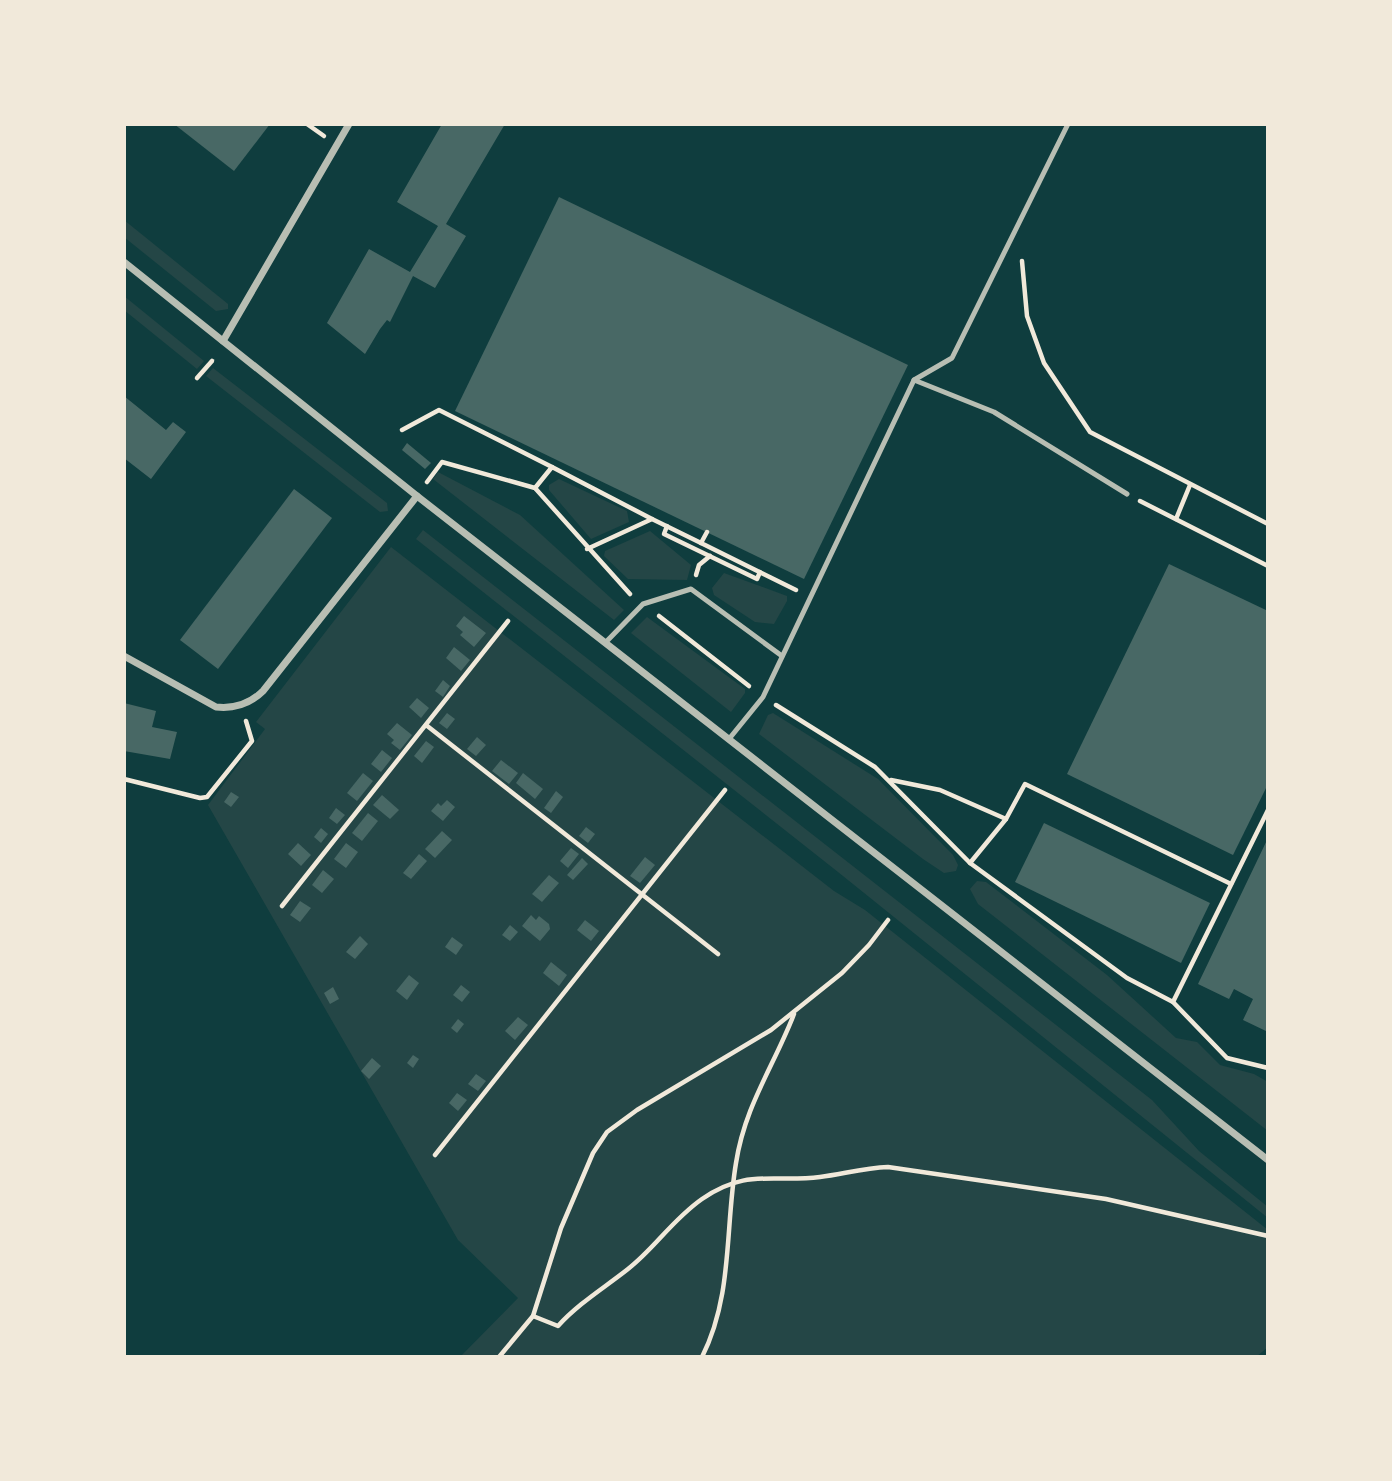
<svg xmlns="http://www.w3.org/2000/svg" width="1392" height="1481" font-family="'DM Sans',sans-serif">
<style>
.green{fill:#244646}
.building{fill:#486865}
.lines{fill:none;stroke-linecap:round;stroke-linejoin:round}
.path{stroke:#f1e9da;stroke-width:4.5}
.service{stroke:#b8beb3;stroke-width:5}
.minor{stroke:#b8beb3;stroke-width:7}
</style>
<rect width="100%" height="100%" fill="#0f3d3e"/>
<g class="green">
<polygon points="124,220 228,304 228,309 216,311 124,237"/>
<polygon points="124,296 204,361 197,369 124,310"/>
<polygon points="213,368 387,503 388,511 380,512 206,376"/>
<polygon points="438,472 520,515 624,610 614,620 433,479"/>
<polygon points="559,479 627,511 629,522 591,539 549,490 549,485"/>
<polygon points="423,530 1152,1100 1199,1151 1268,1207 1268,1218 838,872 416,539"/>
<polygon points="650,531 691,565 687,580 628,579 604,556 605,551"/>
<polygon points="391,547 834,891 865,910 1268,1230 1268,1347 1256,1357 460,1357 518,1298 458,1240 208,805 265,729 256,722"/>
<polygon points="724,573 787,596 787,601 774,624 755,622 714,595 712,588"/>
<polygon points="647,617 745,689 745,693 731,712 631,633"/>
<polygon points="773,713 878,779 953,855 958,865 956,871 944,873 923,859 759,734 768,715"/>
<polygon points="977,881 986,882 1107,975 1176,1038 1197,1042 1220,1065 1254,1074 1268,1082 1268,1131 978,904 970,889"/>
</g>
<g class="building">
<polygon points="174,124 270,124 234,171"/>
<polygon points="442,124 505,124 446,224 466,236 435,288 413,276 390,322 387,320 380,329 365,354 327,323 369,249 410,272 438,226 397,202"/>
<polygon points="559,197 908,365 804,579 455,411"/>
<polygon points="124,396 166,430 173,422 186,432 151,479 124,458"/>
<polygon points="407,443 431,463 425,469 402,450"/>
<polygon points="294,489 332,518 218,669 180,640"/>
<polygon points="1169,564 1268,611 1268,784 1233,855 1067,774"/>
<polygon points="464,616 486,633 474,647 460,635 463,632 456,626"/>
<polygon points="454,647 470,660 461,671 446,658"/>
<polygon points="443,680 450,686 443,697 435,691"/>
<polygon points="417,698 429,708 421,718 409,707"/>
<polygon points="124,703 156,711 152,727 177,732 170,759 124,751"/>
<polygon points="447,713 455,719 447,729 439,723"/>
<polygon points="397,723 412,735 400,750 391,743 394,740 387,734"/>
<polygon points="477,737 486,745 476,756 467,749"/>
<polygon points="426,741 434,747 422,763 414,756"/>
<polygon points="382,750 392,758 381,772 371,764"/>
<polygon points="501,760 518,773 509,784 492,771"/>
<polygon points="363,773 373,781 357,801 347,793"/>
<polygon points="523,773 543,789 535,799 516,783"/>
<polygon points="556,791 563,797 551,813 544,808"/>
<polygon points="231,792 239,797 231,807 224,802"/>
<polygon points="382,795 399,810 390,819 373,805"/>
<polygon points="447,800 455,807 443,821 431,811 438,803 441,806"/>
<polygon points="336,808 345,815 337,824 329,818"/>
<polygon points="368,813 378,821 362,841 352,833"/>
<polygon points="1044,823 1210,903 1181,963 1015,882"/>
<polygon points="586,827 595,834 588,843 579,836"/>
<polygon points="321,828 328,834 321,843 314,837"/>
<polygon points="442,831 452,840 435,858 425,849"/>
<polygon points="1268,838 1268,1032 1243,1020 1253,999 1234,989 1229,999 1198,984"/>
<polygon points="298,843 311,855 301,866 288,854"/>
<polygon points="346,843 358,852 346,868 334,859"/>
<polygon points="571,848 579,854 568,868 560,861"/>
<polygon points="419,854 427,861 411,879 403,873"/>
<polygon points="645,857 655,865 640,883 630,876"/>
<polygon points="582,858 588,864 573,880 567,875"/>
<polygon points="323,870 334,879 322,893 312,885"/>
<polygon points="549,875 559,883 542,902 532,894"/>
<polygon points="300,901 311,908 300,922 290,915"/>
<polygon points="531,915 536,920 539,916 549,924 550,929 540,941 522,926"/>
<polygon points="585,920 599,931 591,941 577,930"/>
<polygon points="510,925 518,932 510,941 502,935"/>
<polygon points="360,936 368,944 355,959 346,952"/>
<polygon points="452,937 463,945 456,955 445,947"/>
<polygon points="551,962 567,975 559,986 543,973"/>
<polygon points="409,975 419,983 407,1000 396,991"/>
<polygon points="461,985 470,992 462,1002 453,995"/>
<polygon points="333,987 339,999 330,1004 324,993"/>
<polygon points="518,1017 528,1025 515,1040 505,1031"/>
<polygon points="458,1019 464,1024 457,1033 451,1028"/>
<polygon points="413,1055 419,1059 413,1068 407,1063"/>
<polygon points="372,1058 381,1066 369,1079 361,1071"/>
<polygon points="476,1074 486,1081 478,1091 468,1084"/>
<polygon points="457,1093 467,1100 458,1111 449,1103"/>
</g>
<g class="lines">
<g class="path">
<polyline points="307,124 324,136"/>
<polyline points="1022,261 1027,316 1044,363 1090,432 1268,524"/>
<polyline points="197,378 212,361"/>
<polyline points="402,430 439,410 552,467"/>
<polyline points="427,482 442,462 535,488 630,594"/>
<polyline points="535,488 552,467 652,519"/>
<polyline points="1140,501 1268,566"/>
<polyline points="1176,519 1190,485"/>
<polyline points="667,526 664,534 757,579 760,572"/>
<polyline points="707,532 701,543 796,590"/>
<polyline points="587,549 652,519 701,543"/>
<polyline points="696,575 699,565 710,556"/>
<polyline points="659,616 749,686"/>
<polyline points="776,705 875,767 970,863 1127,978 1173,1002 1227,1058 1268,1068"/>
<polyline points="426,725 718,954"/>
<polyline points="124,779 200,798 207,797 252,741 246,721"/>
<polyline points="891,780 940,790 1006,819"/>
<polyline points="970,863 1006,819 1025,784 1231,884"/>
<polyline points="282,906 508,621"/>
<polyline points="1173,1002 1268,810"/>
<polyline points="435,1155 725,790"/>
<path d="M533 1316 558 1326C579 1303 604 1288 628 1269 655 1248 672 1220 702 1199 747 1168 772 1183 820 1177 843 1174 864 1168 888 1167L1106 1199 1268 1236"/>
<polyline points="499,1357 533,1316 561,1228 593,1153 607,1132 637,1110 771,1030 842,973 869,945 888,920"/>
<path d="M702 1357C733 1296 725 1228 736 1163 745 1105 774 1066 794 1014"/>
</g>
<g class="service">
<polyline points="914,380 994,412 1127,494"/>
<polyline points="606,642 643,604 691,589 782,656"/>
<polyline points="729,739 763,697 914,380 952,358 1068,124"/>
</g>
<g class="minor">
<polyline points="124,262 417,496 1268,1160"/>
<polyline points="223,341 349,124"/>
<path d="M124 656 216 707C234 709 250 704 263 691L417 496"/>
</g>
</g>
<rect width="1392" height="1481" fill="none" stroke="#f1e9da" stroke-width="252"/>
</svg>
